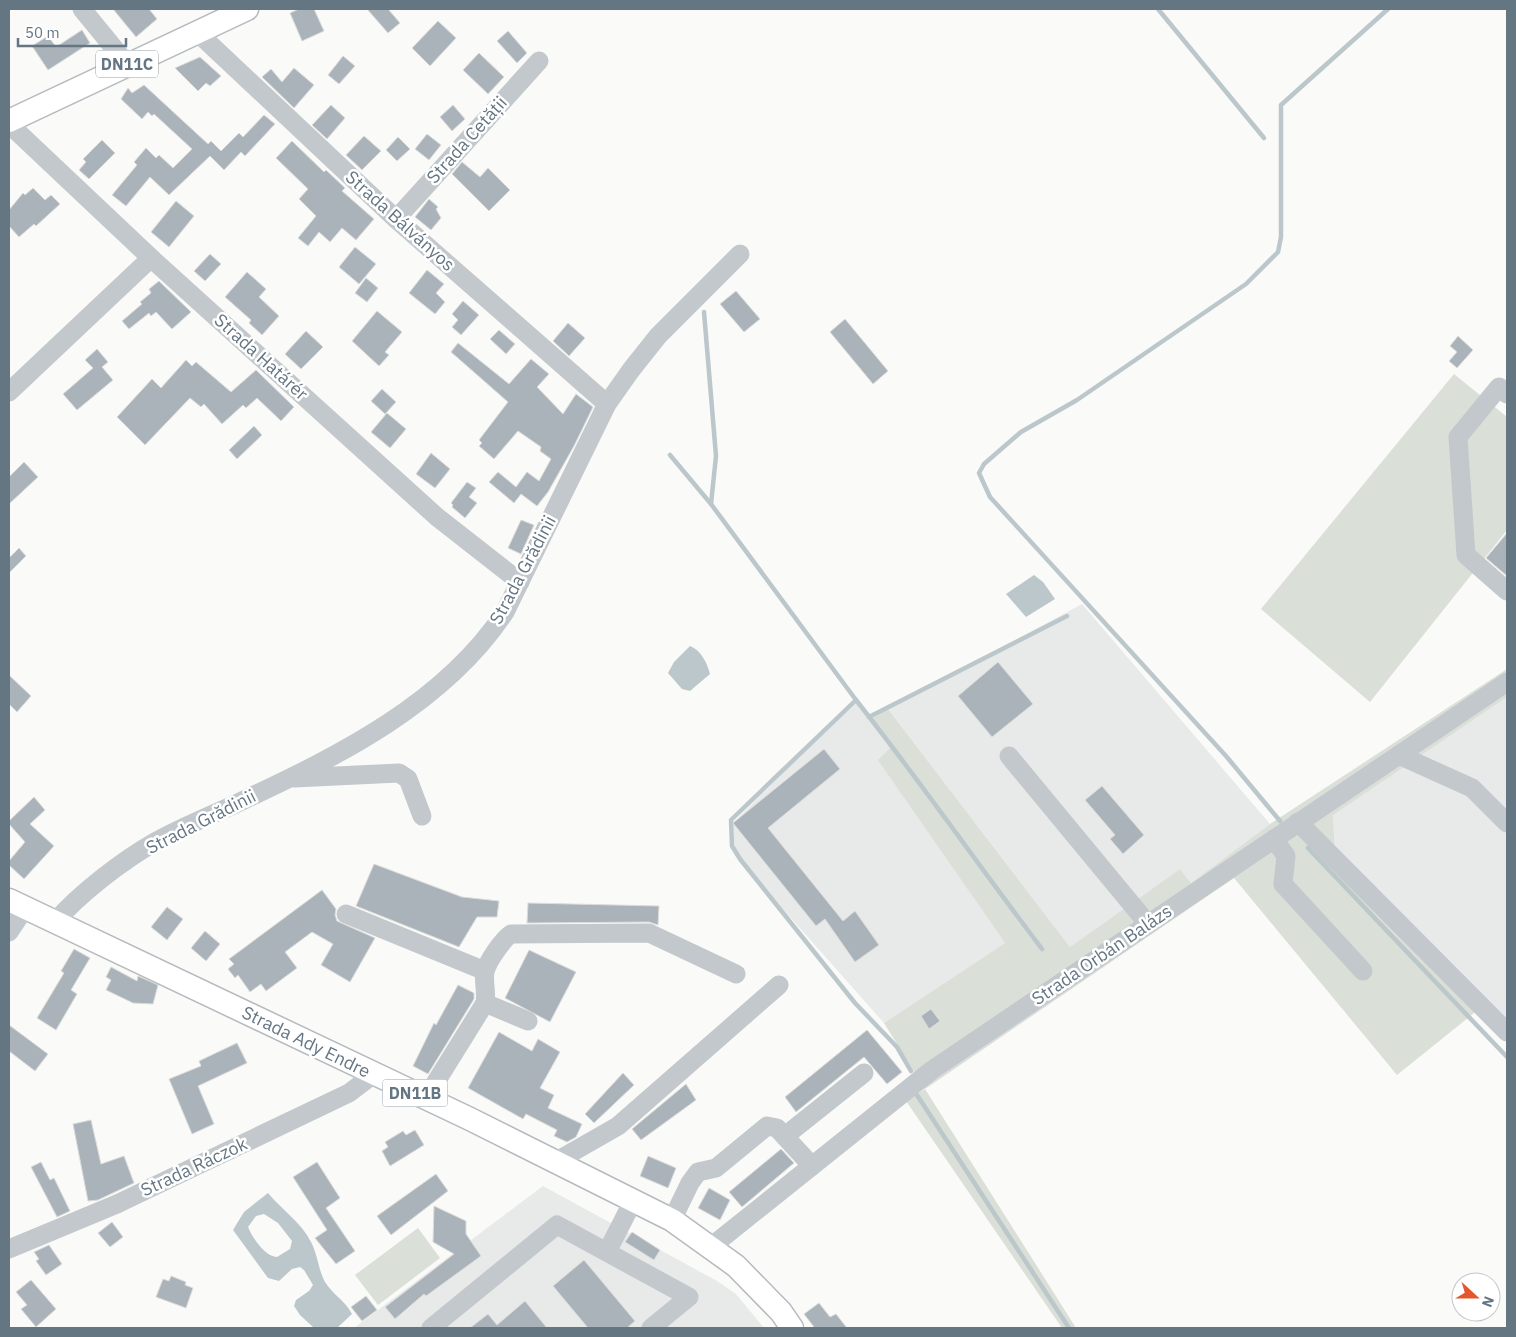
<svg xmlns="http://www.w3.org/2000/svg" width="1516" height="1337" font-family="'IBM Plex Sans',sans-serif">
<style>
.built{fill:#e8e9e9}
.green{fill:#dadfd7}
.water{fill:#bbc7cb;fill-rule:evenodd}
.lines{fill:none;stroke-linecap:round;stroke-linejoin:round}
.stream{stroke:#bbc7cb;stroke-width:4.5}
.building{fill:#aab3b9;stroke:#dcdcda}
.major-casing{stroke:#b5babe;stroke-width:25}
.minor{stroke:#c3c8cc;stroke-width:19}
.major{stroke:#fff;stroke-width:22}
.labels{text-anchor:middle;stroke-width:5;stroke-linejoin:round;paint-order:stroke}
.shield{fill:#fff;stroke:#939fa8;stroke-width:1}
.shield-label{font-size:16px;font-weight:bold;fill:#657683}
.street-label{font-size:18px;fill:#657683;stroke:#fff}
</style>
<rect width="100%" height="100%" fill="#fafaf8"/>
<g class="built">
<polygon points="1082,604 1270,824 1191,883 1180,869 1070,947 888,709"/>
<polygon points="1507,697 1507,1030 1335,854 1333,814"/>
<polygon points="855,701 892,746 879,760 1005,943 884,1023 735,855 733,823"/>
<polygon points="543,1186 717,1281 736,1294 764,1328 354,1328"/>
</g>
<g class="green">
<polygon points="1454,374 1507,417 1507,530 1370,702 1261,609"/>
<polygon points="1507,669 1507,697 1333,815 1335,854 1484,1005 1397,1075 1234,878 925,1089 1076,1328 1062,1328 906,1101 925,1089 884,1023 1005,943 878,760 892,746 869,720 888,709 1070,947 1180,869 1191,883 1270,824"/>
<polygon points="418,1228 440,1258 378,1305 355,1275"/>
</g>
<g class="water">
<polygon points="1034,575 1043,582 1055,599 1026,617 1006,594"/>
<path d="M690 646C701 650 707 663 710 674L690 691 682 689 668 673 674 662Z"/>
<path d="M268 1193C282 1210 301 1222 311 1242 318 1255 318 1269 325 1282 333 1295 345 1300 352 1314L337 1328H314L300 1315 294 1306 296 1300 309 1291 313 1285 304 1270 300 1267 292 1269 279 1281 268 1278 233 1230 244 1212ZM264 1214 278 1223 292 1241 290 1249 277 1257C265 1257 252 1237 248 1227L256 1216Z"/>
</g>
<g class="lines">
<g class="stream">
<polyline points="1158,9 1264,138"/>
<polyline points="704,312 716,456 711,504"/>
<polyline points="670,455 711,504 856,700 731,820 732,846 740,859 855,1003 897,1047 911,1071"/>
<path d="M856 700C920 781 979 866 1042 949"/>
<polyline points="869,717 1067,616"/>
<polyline points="1280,821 1226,756 990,497 979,473 984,464 1021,432 1077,400 1246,284 1278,252 1281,237 1281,105 1388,9"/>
<polyline points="1308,848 1507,1057"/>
<polyline points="917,1095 1069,1328"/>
</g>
</g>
<g class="building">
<polygon points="113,9 149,9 157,19 136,37"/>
<polygon points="299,9 314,9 324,31 302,41 290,13"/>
<polygon points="367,9 388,9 400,23 388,33"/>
<polygon points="438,21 456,38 430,66 412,48"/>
<polygon points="82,30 90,43 48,70 32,46 48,36 56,47"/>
<polygon points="508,31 527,53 517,63 497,41"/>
<polygon points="479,53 504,77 488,94 463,70"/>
<polygon points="343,56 355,66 339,84 328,75"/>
<polygon points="200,57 221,76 210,86 206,83 198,91 175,68"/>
<polygon points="294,68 314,85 294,108 262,77 271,69 282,82"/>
<polygon points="144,85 208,144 211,141 221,151 239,133 243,137 264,115 275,124 245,156 241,152 224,170 210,156 169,195 150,177 126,206 112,195 137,165 134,162 146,148 156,158 159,155 173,168 192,149 154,114 152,116 148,112 142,119 121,99 128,88 132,93"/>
<polygon points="331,105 345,118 327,139 312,125"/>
<polygon points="453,105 465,119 452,131 440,117"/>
<polygon points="427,134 441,145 429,160 415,149"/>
<polygon points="364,136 381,151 362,170 346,155"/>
<polygon points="398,137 410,149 397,161 386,150"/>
<polygon points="102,140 115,153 89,179 79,170 86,162 83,159"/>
<polygon points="292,141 324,172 326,170 345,188 342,191 374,219 356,240 342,228 330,242 319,232 308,246 298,238 316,216 299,199 308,189 276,158"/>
<polygon points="462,162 480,177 488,168 510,190 489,211 452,174"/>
<polygon points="33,188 45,200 51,195 60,204 36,226 34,224 19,237 9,226 9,210 23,193 25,195"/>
<polygon points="429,199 438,207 436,209 441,218 431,230 415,217"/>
<polygon points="176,201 194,216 169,247 151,232"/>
<polygon points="355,247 376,264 359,284 339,267"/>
<polygon points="210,254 221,264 205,281 194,271"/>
<polygon points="427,270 444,284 436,293 445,302 435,314 409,293"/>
<polygon points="247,272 266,289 259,297 279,316 262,335 249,323 251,320 225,297"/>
<polygon points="366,278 378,288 367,302 355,293"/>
<polygon points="159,281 191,312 172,329 156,312 151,316 149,313 129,329 122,321 142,304 140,302 151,293 149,289"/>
<polygon points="736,291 760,319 744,332 720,304"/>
<polygon points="463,301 479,315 461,335 452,327 458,320 452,314"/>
<polygon points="377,311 402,332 385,352 389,355 379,366 352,341"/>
<polygon points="845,319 888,371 873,384 830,332"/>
<polygon points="568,323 585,338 569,356 553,341"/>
<polygon points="499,330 515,344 506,354 490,339"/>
<polygon points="306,331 323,347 301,369 285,354"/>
<polygon points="1458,336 1473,350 1457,368 1449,361 1457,352 1450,346"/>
<polygon points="458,343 509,384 531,359 549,374 537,387 563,414 576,394 593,407 574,446 548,492 537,506 521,494 514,503 489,482 498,472 516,487 527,472 539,481 551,459 540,451 541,447 518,431 494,459 479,446 482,443 479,440 508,402 451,352"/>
<polygon points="97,349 108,362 102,367 113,380 77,410 63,394 93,368 85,360"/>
<polygon points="186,360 192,366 196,362 231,392 256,370 294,407 281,421 257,398 246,408 243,405 222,424 204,404 201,407 190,398 145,445 117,417 152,379 161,388"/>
<polygon points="382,389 396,402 385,414 371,401"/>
<polygon points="387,413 406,429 390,448 371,432"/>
<polygon points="254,426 262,435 237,459 229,450"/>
<polygon points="431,453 450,469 435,488 416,474"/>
<polygon points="24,462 38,477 9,504 9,477"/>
<polygon points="467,482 476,488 469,497 477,503 465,518 452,507 453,505 451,503"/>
<polygon points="521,520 534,525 521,554 508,548"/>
<polygon points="1507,533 1507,576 1486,558"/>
<polygon points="19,548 26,556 9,573 9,558"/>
<polygon points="998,662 1033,704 992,737 958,696"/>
<polygon points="9,675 31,696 17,712 9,704"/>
<polygon points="824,749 840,769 768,828 843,921 855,911 879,945 855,962 825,919 816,926 733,823"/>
<polygon points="1102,786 1144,835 1123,854 1110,839 1115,835 1085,800"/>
<polygon points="34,797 45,810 30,824 54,846 24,879 9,865 9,861 25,842 9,824 9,821"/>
<polygon points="374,864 462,897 499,901 497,917 477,917 459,947 356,906"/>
<polygon points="322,890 336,909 335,915 337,921 375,938 350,982 321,965 333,944 312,932 285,952 297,968 266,991 261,984 250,992 238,975 235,978 228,969 234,964 229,959"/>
<polygon points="528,903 659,906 658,925 649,922 527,923"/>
<polygon points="167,907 183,919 167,940 151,927"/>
<polygon points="205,931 220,944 206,961 191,948"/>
<polygon points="74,949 90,958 71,990 77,994 56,1030 37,1018 64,973 61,971"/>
<polygon points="529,950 576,972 550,1022 505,998"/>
<polygon points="111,967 137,981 138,976 158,985 153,1004 133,1003 106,990 111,980 106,977"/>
<polygon points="458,985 474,993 474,999 428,1074 413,1066 434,1023 436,1025"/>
<polygon points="931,1009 940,1021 929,1029 921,1016"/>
<polygon points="9,1025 48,1054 35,1071 9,1051"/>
<polygon points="867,1030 902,1072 887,1084 864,1057 796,1112 785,1097"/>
<polygon points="499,1032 532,1051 538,1039 560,1052 540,1088 554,1095 548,1108 582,1124 576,1137 567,1142 554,1136 557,1130 526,1114 523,1119 468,1088"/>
<polygon points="237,1043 247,1063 198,1086 214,1124 192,1134 169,1079 201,1066 199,1061"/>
<polygon points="623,1073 634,1085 594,1123 585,1114"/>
<polygon points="686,1084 696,1100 641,1140 632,1129"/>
<polygon points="91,1120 101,1164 124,1156 134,1183 98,1200 88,1201 73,1124"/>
<polygon points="415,1130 424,1145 390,1166 382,1151 388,1147 385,1142 403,1131 406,1135"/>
<polygon points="781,1149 794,1163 742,1207 729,1192"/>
<polygon points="648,1156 676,1168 668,1188 640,1176"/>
<polygon points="41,1162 50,1180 54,1178 70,1211 57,1217 31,1167"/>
<polygon points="317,1162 340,1198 326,1208 355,1251 336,1264 315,1238 327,1230 293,1177"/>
<polygon points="436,1174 448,1191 391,1235 377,1216"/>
<polygon points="709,1188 730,1200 720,1220 698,1208"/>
<polygon points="434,1206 466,1221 466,1234 481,1256 426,1296 424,1294 395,1319 385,1307 454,1254 433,1242"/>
<polygon points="112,1222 123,1237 110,1247 98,1233"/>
<polygon points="632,1232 660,1250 654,1260 625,1242"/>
<polygon points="49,1245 62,1264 46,1275 36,1261 39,1259 34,1252"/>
<polygon points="584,1260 635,1321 627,1328 588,1328 553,1286"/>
<polygon points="171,1276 186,1282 185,1285 193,1288 186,1308 156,1297 163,1279 169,1281"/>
<polygon points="31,1280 56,1309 36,1327 21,1309 27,1305 16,1292"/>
<polygon points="366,1296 377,1310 362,1321 351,1307"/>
<polygon points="525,1301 547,1328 470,1328 488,1314 497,1325"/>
<polygon points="819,1303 830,1317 836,1314 847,1328 811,1328 814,1327 804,1314"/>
</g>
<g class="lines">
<g class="major-casing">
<g id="major">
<polyline points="9,121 247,9"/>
<polyline points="9,900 470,1119 672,1220 736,1266 781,1312 792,1328"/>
</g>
</g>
<g class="minor">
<polyline points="82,9 127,64"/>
<polyline points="197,32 396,219 607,404"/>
<polyline points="9,124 151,258 437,517 520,582"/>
<polyline points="396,219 539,61"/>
<polyline points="9,392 151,258"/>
<polyline points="1507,394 1499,387 1458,437 1466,555 1507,591"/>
<polyline points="1399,755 1472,788 1507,823"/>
<polyline points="1009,756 1148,924"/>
<polyline points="294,778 399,773 408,779 422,816"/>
<polyline points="1298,822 1507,1032"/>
<polyline points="1274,839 1286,856 1283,884 1363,971"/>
<polyline points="346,914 485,971"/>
<path d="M55 922C80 893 122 861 155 842 183 826 215 814 244 800 340 755 445 703 505 612L607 404 631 370 658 336 740 254"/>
<polyline points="9,932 25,908"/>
<polyline points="485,1003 528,1021"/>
<path d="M426 1098 485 1003C487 991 483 982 485 972 487 962 503 939 511 934L649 933 736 974"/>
<polyline points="785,1136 864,1073"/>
<polyline points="555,1162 618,1126 779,985"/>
<polyline points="672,1220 690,1183 698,1172 716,1168 767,1126 777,1128 812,1166"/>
<polyline points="712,1246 932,1070 1507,682"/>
<polyline points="9,1249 117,1204 192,1168 349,1093 374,1074"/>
<polyline points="607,1252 633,1201"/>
<polyline points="431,1328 557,1225 689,1297 651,1328"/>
</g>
<use href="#major" class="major"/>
</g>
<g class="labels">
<g class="shield">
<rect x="96" y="50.5" width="62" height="27" rx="4"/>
<rect x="382.5" y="1079.5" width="65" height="27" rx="4"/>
</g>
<g class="shield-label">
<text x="127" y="70">DN11C</text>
<text x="415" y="1099">DN11B</text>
</g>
<g class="street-label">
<text transform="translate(467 140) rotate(-48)" y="6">Strada Cetății</text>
<text transform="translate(400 221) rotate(42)" y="6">Strada Bálványos</text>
<text transform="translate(261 357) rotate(42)" y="6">Strada Határér</text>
<text transform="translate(523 570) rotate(-62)" y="6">Strada Grădinii</text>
<text transform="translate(201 822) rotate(-27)" y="6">Strada Grădinii</text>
<text transform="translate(1102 955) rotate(-34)" y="6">Strada Orbán Balázs</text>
<text transform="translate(306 1042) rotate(26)" y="6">Strada Ady Endre</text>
<text transform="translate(194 1167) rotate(-25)" y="6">Strada Ráczok</text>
</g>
</g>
<rect width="1516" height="1337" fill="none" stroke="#657683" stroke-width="20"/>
<g transform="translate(1476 1297) rotate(111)"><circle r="24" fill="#ffffff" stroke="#c1c8cd"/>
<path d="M0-4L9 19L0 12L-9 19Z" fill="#e4572e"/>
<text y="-8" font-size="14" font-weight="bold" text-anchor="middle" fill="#657683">N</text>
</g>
<path d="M18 38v8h108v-8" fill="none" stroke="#657683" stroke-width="2.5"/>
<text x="25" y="38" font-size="15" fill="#657683" stroke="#ffffff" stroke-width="4" paint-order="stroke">50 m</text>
</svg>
